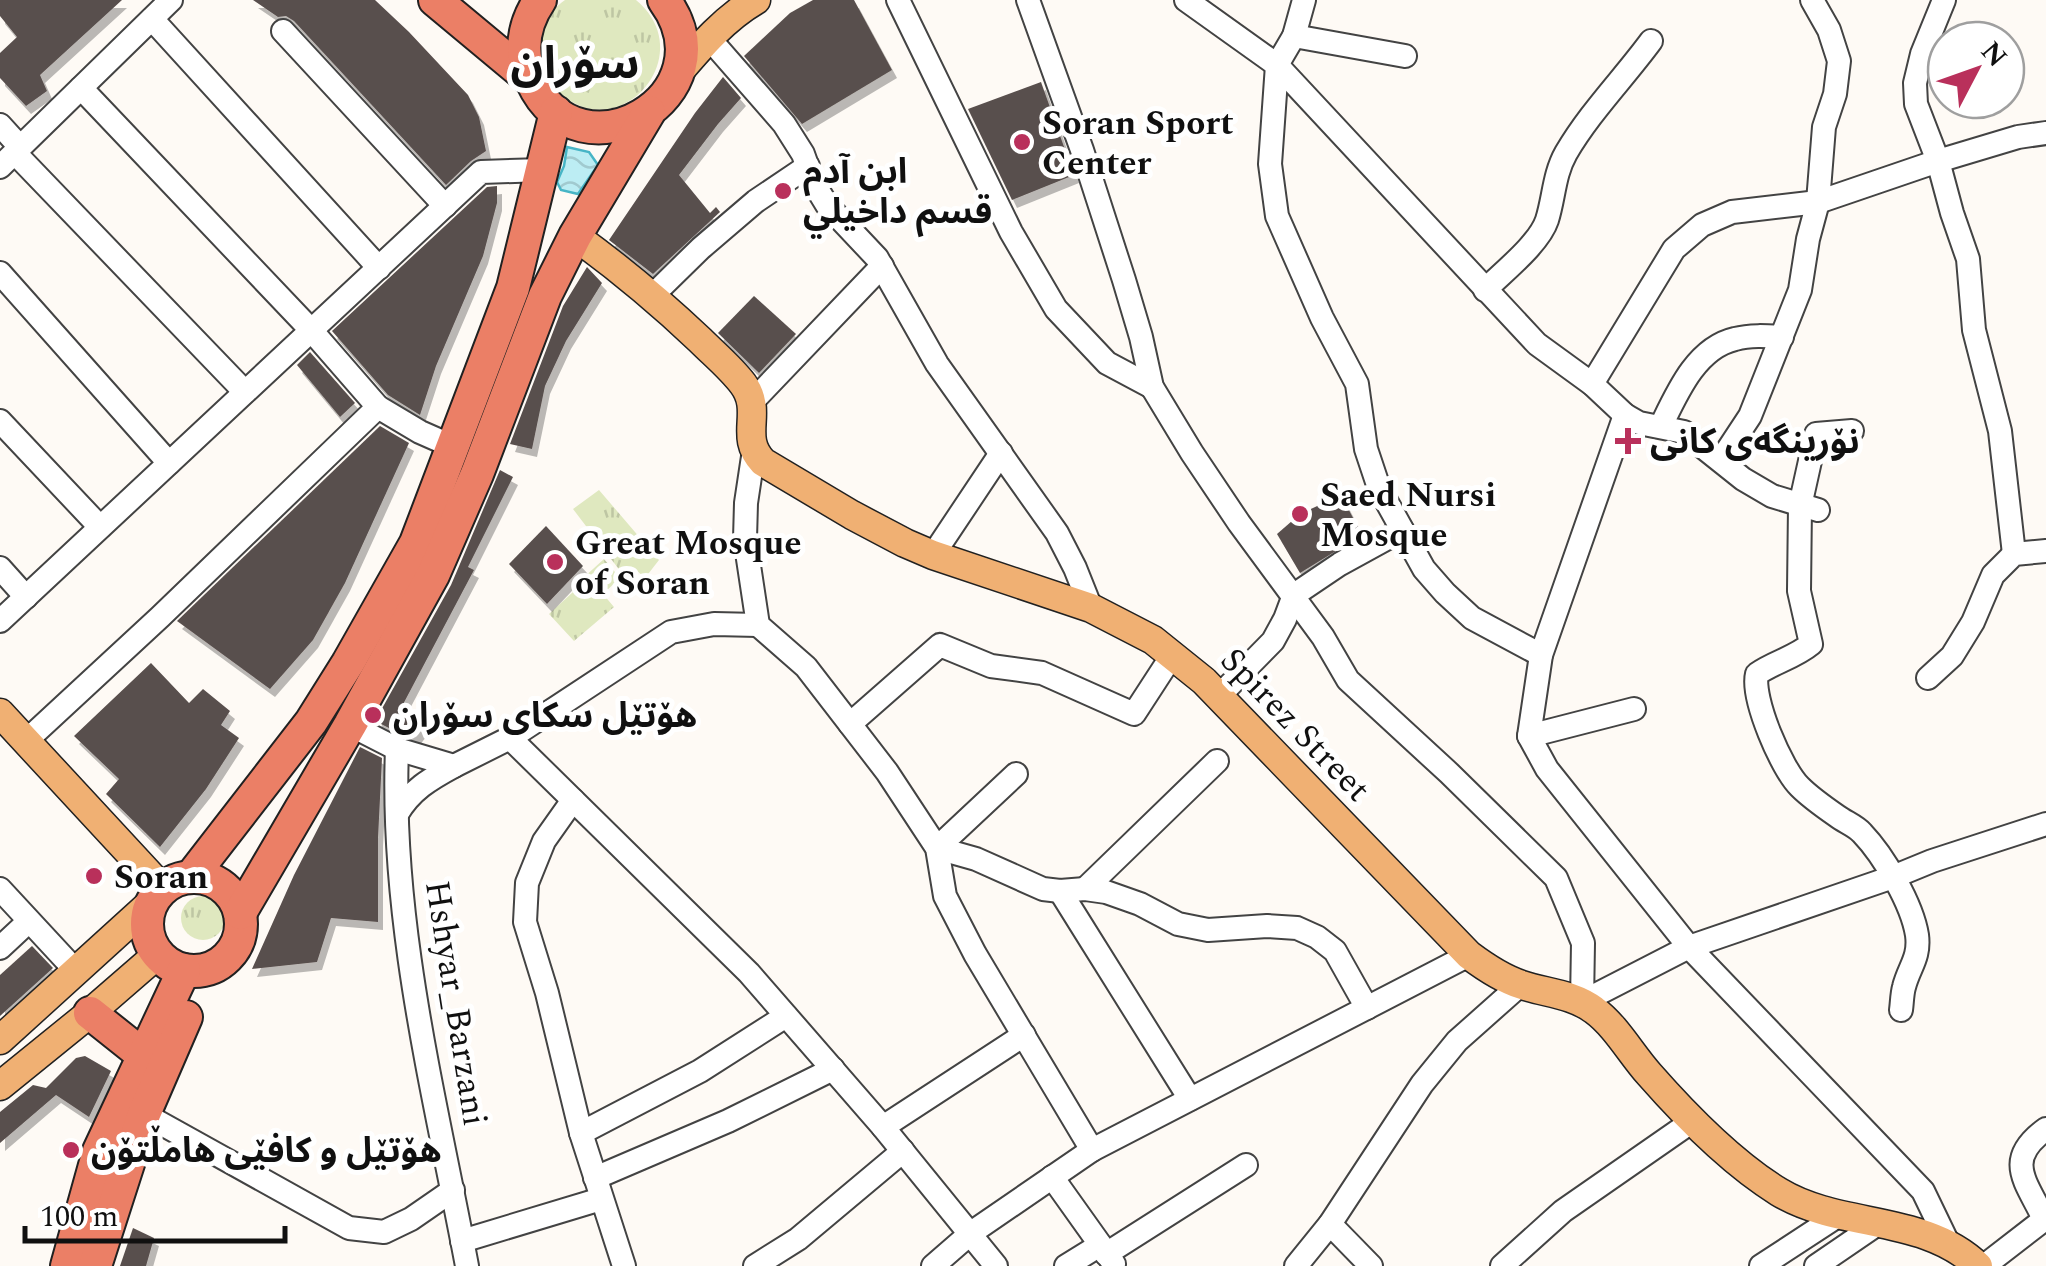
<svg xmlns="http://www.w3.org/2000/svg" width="2046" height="1266" font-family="Spectral,'Noto Sans Arabic',serif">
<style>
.grass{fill:url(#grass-tufts)}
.water{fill:url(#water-waves);stroke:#47b5c6;stroke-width:2.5}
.building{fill:#594f4d;filter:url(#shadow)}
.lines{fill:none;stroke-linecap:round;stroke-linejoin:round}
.minor-casing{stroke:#434343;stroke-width:26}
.major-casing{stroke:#212121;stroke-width:31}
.highway-casing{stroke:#212121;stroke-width:36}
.minor{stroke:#fff;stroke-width:22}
.major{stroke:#f0b073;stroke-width:28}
.highway{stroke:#eb7f66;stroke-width:32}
.poi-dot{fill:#b9305b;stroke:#fff;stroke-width:4}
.labels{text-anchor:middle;stroke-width:10;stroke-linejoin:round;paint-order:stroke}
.poi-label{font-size:35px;font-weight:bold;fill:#101010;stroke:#fff;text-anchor:start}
.street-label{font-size:35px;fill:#101010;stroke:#fff}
.district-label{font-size:45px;font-weight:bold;fill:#101010;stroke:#fff}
</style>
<defs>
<pattern id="grass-tufts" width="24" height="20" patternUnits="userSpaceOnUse" patternTransform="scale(2.5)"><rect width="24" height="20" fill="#dfe8bf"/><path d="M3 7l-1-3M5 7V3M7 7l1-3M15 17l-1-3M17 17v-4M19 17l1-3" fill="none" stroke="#bec6a3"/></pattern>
<pattern id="water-waves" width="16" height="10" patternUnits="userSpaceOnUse" patternTransform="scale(2.5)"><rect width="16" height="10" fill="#bcedf3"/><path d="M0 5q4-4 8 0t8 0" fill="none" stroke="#a1cacf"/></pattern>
<filter id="shadow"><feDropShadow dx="5" dy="8" stdDeviation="0" flood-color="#0004"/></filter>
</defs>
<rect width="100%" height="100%" fill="#fefaf5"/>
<g class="grass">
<path d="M565 0H636C701 54 621 147 561 94 550 85 541 68 541 53 540 32 546 13 565 0Z"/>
<polygon points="599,490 659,560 645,578 634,568 624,576 573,509"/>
<polygon points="604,559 620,578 603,594 614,607 574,641 549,614 573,592 571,589"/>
<circle cx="203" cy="918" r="22"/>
</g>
<polygon class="water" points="567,147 589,152 598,165 578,194 561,190 557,182 564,166"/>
<g class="building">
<polygon points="0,0 122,0 40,75 47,91 26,106 0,78 0,53 17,37 0,16"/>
<polygon points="253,0 375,0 409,32 468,95 479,117 486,151 471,161 446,185 294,21 286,16 278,17"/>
<polygon points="813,0 854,0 892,70 802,124 744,56 790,13"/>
<polygon points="723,77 741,98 718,124 679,175 710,213 716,207 720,212 653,274 609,240 695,113"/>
<polygon points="1041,82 1074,175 1012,200 968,109"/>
<polygon points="497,186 497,203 483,256 436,366 420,415 388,395 332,331 487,187"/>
<polygon points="587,267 602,283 566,341 545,386 532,449 510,444 563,306"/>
<polygon points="754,296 796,334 759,373 718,333"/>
<polygon points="310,352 355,403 340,417 297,365"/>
<polygon points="380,426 409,443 345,583 313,640 270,689 177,621"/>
<polygon points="500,470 513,477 468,567 474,570 400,710 425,724 414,738 403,735 375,721 451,585"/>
<polygon points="1341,495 1362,535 1300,573 1277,534 1300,514"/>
<polygon points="546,526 583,566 547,604 509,564"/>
<polygon points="151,663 189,703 203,689 230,711 221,725 239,738 206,789 160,847 106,794 119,779 74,736"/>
<polygon points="360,747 382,758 378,838 378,922 331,918 317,962 252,969 294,875"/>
<polygon points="32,946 53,968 0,1016 0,975"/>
<polygon points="85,1056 111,1071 89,1117 56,1095 0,1143 0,1112 33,1085 46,1088 76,1058"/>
<polygon points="133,1228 154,1238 146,1266 120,1266"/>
</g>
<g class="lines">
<g class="minor-casing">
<g id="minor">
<polyline points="898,0 1011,232 1056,309 1107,363 1152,387"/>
<polyline points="1028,0 1082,150 1124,280 1141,337 1152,387 1192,453 1239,523 1323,637 1348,680 1449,773 1556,878 1583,943 1582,1002 1689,947 1893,877 1932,861 2046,824"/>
<polyline points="1186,0 1277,65 1537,344 1592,384 1625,415 1639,423 1684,432 1743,479 1772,496 1818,510"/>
<polyline points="1304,0 1294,36 1277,65 1270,164 1277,216 1322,318 1357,384 1366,449 1379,488 1424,569 1445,593 1472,618 1541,655"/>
<polyline points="1944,0 1922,54 1915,83 1916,104 1938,161 1952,213 1968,259 1974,330 2000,431 2014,554"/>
<polyline points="152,19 379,268"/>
<polyline points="283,31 445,206"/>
<polyline points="1294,36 1405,56"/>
<polyline points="708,37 784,124 803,154 813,182 827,205 877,258 937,364 1057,533 1075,568 1091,608"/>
<polyline points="0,125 20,147"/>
<polyline points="15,153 245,392"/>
<polyline points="0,167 171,0"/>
<polyline points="0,273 169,463"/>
<path d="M1485 290C1503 272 1539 244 1547 220 1554 198 1554 174 1566 153 1590 112 1623 79 1651 41"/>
<polyline points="652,296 701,248 756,201 808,166"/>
<polyline points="1592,384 1674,249 1702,225 1732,212 1818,202 1938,161 2018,137 2046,133"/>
<polyline points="752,402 882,266"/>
<polyline points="378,407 420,432 454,447"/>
<polyline points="1625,415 1541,655 1529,736 1547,769 1689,947 1923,1191 1949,1245"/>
<polyline points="0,421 100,527"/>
<path d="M1661 426C1677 393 1696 348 1735 339 1750 335 1766 336 1782 337"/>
<path d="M1852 431 1816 434 1800 506 1799 591 1811 644C1794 658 1774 662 1757 674 1751 698 1782 770 1800 787 1811 798 1824 807 1837 816 1845 822 1856 826 1862 833 1884 856 1912 904 1917 935 1920 958 1909 967 1904 987 1902 994 1902 1003 1901 1010"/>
<polyline points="754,450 746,503 745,539 758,625 806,667 887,772 937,848 945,896 975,954 1092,1150"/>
<polyline points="1721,460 1750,416 1800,290 1808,239 1818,202 1824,127 1835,94 1839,61 1829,30 1812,0"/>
<polyline points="933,555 1001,453"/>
<polyline points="0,568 26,597"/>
<polyline points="0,621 481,172 543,170"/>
<polyline points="1928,678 1952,656 1973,622 1993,575 2014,554 2046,551"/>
<polyline points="1218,697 1273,641 1285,619 1294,595 1340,564 1402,530"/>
<polyline points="850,724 940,645 991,666 1042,673 1134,714 1173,654"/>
<polyline points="350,725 397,749 454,766 510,738 671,632 714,624 758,625"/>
<polyline points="1529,736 1634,709"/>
<polyline points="510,738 749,973 883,1127 996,1266"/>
<polyline points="26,741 160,617 378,407 311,330 81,88"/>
<path d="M397 749C390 924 435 1096 467 1266"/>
<polyline points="1016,774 937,848 976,859 1043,889 1060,891 1085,889 1106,892 1140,904 1178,924 1208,930 1267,926 1297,928 1317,937 1335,951 1367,1008"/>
<polyline points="573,800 544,841 527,883 525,922 547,993 581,1133 624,1266"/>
<path d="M397 814C411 790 430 779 454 766"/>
<polyline points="0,889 76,971"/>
<polyline points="1085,889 1217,761"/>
<polyline points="1060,891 1190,1099"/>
<polyline points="0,948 29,921"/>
<polyline points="144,1114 349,1228 384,1232 411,1219 453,1190"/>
<polyline points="883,1127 1024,1035"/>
<polyline points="581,1133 700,1071 786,1016"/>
<polyline points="1052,1177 1114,1264"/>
<polyline points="595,1178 728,1121 833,1069"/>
<path d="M2044 1219C2026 1181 2003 1160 2046 1129"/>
<polyline points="1330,1224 1371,1266"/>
<polyline points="462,1241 601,1199"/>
<polyline points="1106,1254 1246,1165"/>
<polyline points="755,1266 798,1239 903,1151"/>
<polyline points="933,1266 971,1233 1092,1150 1469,955"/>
<polyline points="1066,1266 1100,1245"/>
<polyline points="1296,1266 1330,1224 1422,1084 1457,1041 1520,985"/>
<polyline points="1502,1266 1563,1211 1694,1120"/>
<polyline points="1761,1266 1839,1215"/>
<polyline points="1816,1266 1879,1223"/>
<polyline points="1984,1266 2046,1218"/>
</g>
</g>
<g class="major-casing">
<g id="major">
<path d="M678 73C701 46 725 18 756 0"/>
<path d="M575 236C619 268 660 302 700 340 714 354 731 368 743 384 764 412 738 436 763 462L852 515 905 543 933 555 1091 608 1153 640 1204 681 1469 955C1485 967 1503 979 1522 985 1546 993 1573 994 1594 1010 1616 1026 1631 1054 1649 1074 1685 1115 1732 1163 1779 1192 1840 1229 1924 1214 1978 1266"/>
<polyline points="0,713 163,889"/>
<polyline points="0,1040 153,901"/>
<polyline points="0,1086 90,1013 158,954"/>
</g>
</g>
<g class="highway-casing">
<g id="highway">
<polyline points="435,0 530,79"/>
<path d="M540 0C523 25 519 53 532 81 579 185 734 95 664 0"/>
<circle cx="194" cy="924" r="47"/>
<polyline points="191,877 311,722 348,663 416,543 513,288 556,112"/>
<polyline points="240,913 350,725 433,575 477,474 545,296 575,236 649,112"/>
<polyline points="90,1013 144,1056"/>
<polyline points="67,1266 99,1151 184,970"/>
<polyline points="95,1266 144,1114 186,1017"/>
</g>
</g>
<use href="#minor" class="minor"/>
<use href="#major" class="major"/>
<use href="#highway" class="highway"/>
</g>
<g class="poi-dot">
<circle cx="1022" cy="142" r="10"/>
<circle cx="783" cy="191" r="10"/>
<path d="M1623 426h10v10h10v10h-10v10h-10v-10h-10v-10h10z"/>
<circle cx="1300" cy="514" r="10"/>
<circle cx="555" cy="562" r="10"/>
<circle cx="373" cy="715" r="10"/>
<circle cx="94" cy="876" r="10"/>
<circle cx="71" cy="1150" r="10"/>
</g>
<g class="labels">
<g class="poi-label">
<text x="1042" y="134">Soran Sport<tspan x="1042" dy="40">Center</tspan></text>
<text x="803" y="183">ابن آدم<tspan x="803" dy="40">قسم داخيلي</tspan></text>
<text x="1650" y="453">نۆرینگەی کانی</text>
<text x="1320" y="506">Saed Nursi<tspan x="1320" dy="40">Mosque</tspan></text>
<text x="575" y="554">Great Mosque<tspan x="575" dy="40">of Soran</tspan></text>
<text x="393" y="727">هۆتێل سکای سۆران</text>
<text x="114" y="888">Soran</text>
<text x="91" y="1162">هۆتێل و کافێی هامڵتۆن</text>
</g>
<g class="street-label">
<text transform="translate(1296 724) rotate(46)" y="12">Spirez Street</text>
<text transform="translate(457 1003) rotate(81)" y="12">Hshyar_Barzani</text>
</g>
<g class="district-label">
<text x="575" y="78">سۆران</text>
</g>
</g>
<g transform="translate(1976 70) rotate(49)"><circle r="48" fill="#ffffff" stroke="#9f9f9f" stroke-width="2.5"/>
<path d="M0-8L18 38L0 25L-18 38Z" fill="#b9305b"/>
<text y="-15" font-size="28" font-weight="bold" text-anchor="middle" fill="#101010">N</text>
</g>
<path d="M25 1226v15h260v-15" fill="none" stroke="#101010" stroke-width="5"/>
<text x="40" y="1226" font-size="30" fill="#101010" stroke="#ffffff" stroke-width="8" paint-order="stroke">100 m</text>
</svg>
